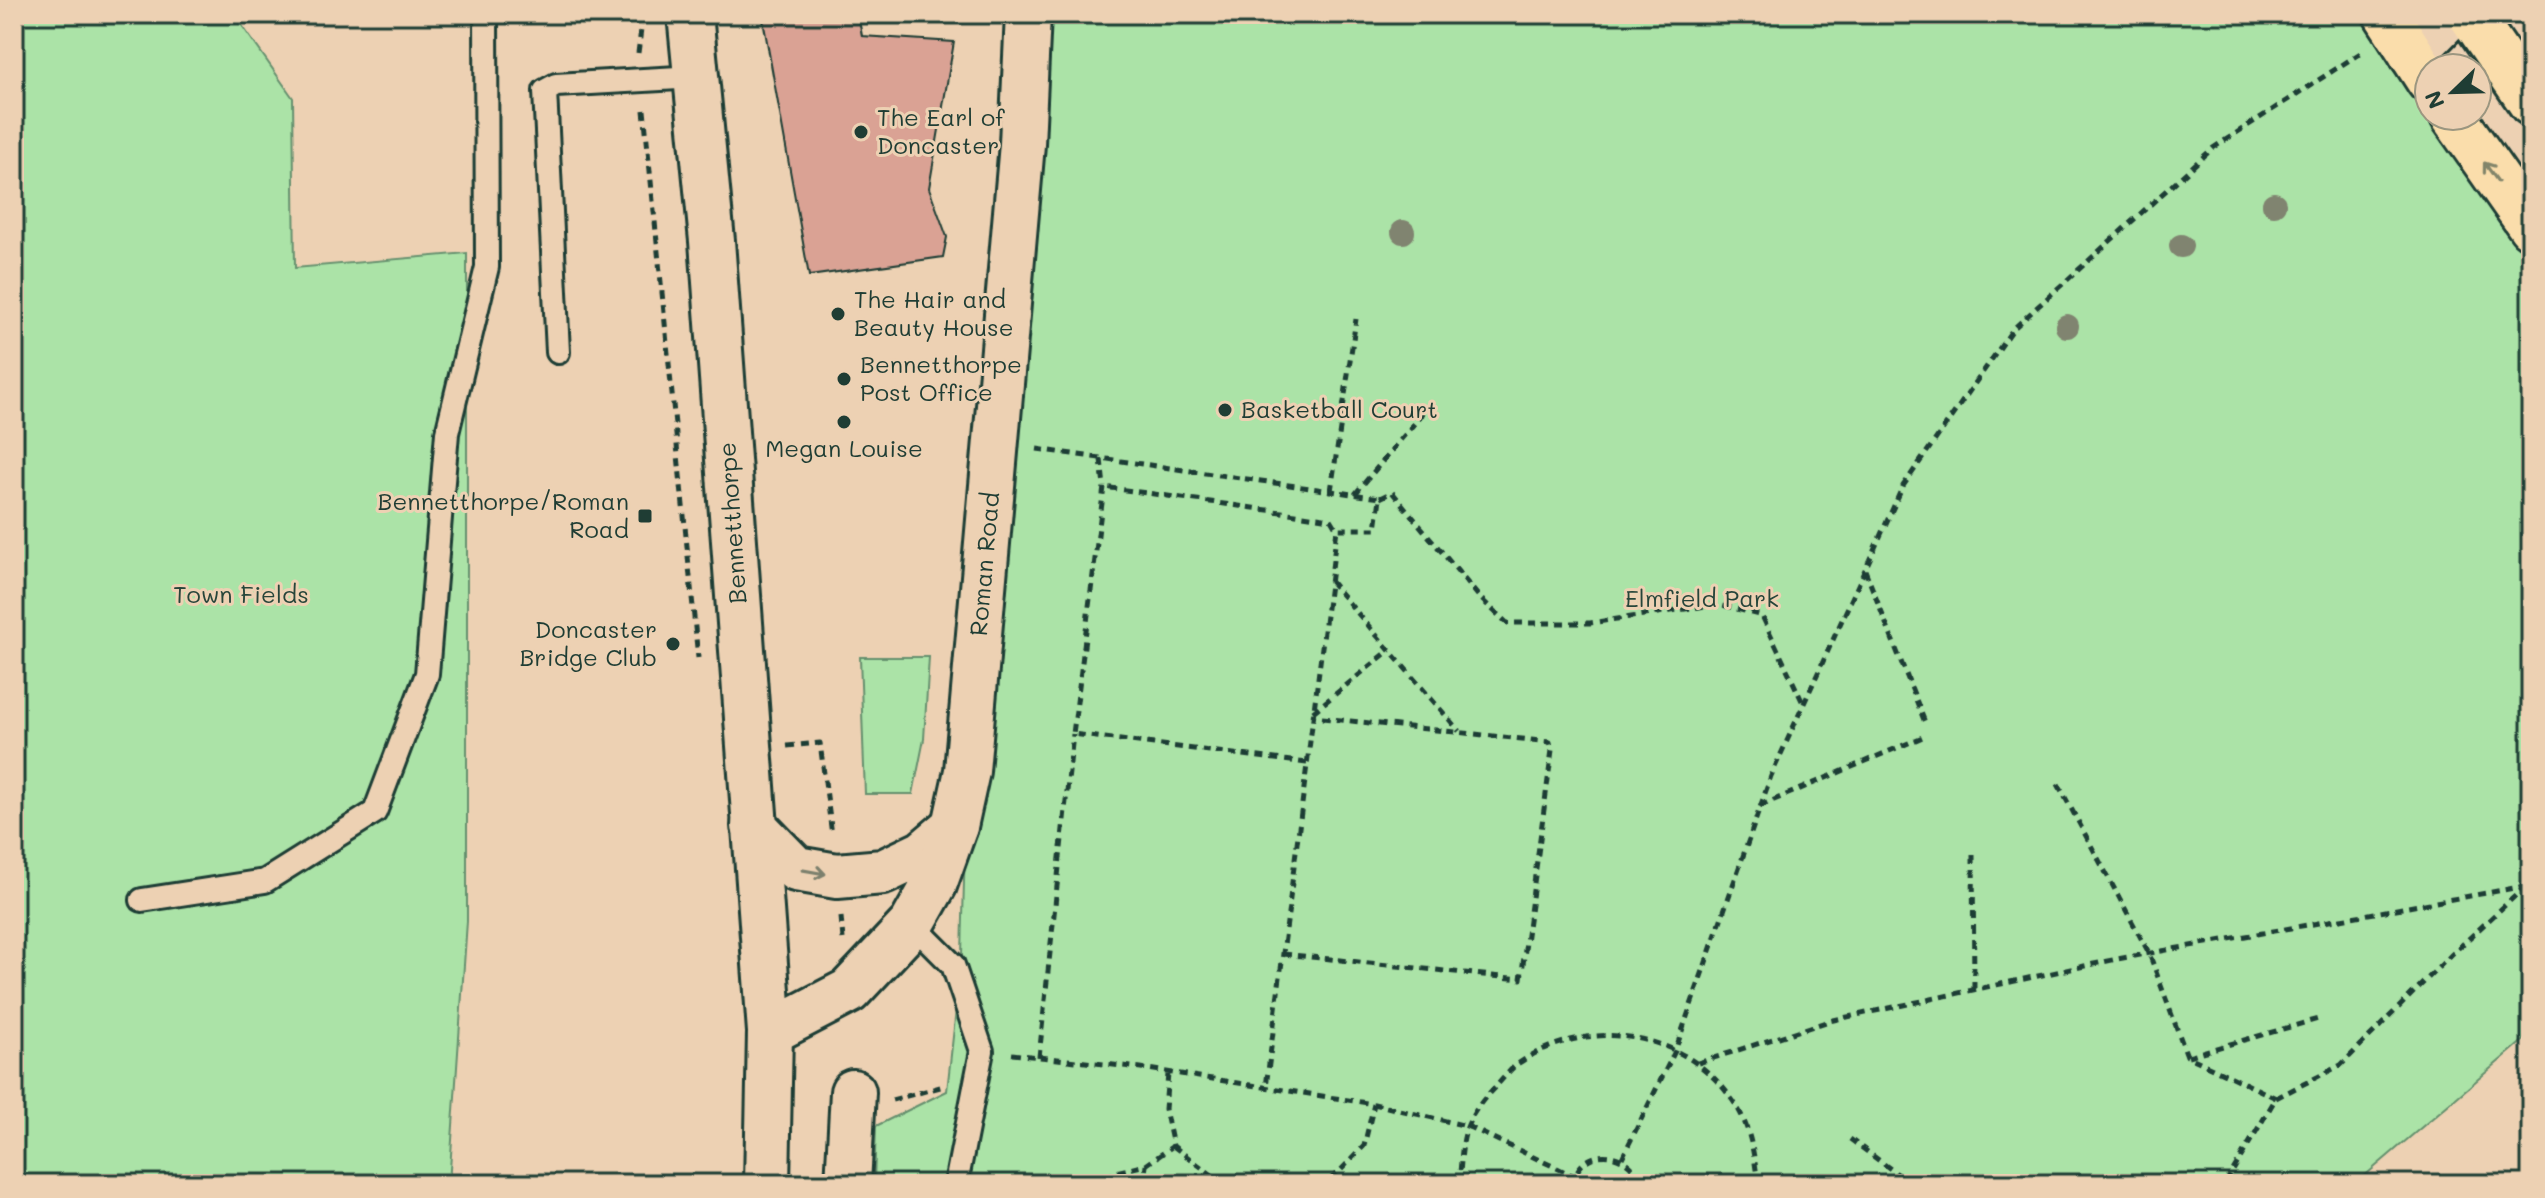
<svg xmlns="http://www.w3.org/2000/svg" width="2545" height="1198" font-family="Mali,sans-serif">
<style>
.green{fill:#abe3a7;stroke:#65906e;stroke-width:2}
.building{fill:#daa294;stroke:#1f3d34;stroke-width:2}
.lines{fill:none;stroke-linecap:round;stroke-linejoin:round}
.lane-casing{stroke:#1f3d34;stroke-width:28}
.street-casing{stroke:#1f3d34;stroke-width:50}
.secondary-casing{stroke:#1f3d34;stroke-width:50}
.highway-casing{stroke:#1f3d34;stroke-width:50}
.path{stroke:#1f3d34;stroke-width:5;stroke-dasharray:8 6;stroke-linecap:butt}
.lane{stroke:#edd1b3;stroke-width:22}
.street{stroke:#edd1b3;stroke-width:44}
.secondary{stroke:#edd1b3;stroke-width:44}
.highway{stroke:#faddab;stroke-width:44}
.tree{fill:#808470}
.oneway{stroke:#82856a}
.oneway2{stroke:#7c806d}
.poi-dot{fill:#1f3d34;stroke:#edd1b3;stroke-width:3}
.labels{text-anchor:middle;stroke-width:6;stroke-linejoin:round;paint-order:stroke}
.poi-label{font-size:24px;fill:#1f3d34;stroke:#edd1b3;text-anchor:start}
.street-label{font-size:24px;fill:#1f3d34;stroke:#edd1b3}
.park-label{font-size:24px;fill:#26453a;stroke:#edd1b3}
</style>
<rect width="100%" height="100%" fill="#edd1b3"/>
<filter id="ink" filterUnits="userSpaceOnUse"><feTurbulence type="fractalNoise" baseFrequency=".0125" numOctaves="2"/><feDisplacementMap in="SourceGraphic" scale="16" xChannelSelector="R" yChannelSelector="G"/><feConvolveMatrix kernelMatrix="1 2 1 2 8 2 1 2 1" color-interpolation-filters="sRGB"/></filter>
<g filter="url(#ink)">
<g class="green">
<polygon points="14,14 234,14 293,98 295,268 467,253 467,921 449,1184 14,1184"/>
<polygon points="1039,14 2386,14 2429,81 2429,116 2453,116 2531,233 2531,1034 2355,1184 874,1184 876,1126 947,1091 962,955 967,771"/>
<polygon points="860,657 929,657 924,739 913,794 865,794"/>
</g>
<polygon class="building" points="762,14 858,14 862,36 954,42 929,188 947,237 943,257 809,276"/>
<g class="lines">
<g class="lane-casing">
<g id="lane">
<polyline points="558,352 545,91 556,85 696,77"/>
<polyline points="142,900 265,881 375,812 427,674 447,433 487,267 486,14"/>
<polyline points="912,924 953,965 982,1051 956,1184"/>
</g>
</g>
<g class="street-casing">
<g id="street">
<polyline points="2412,55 2452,14"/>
<polyline points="754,826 796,869 837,876 883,872 923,853 955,826"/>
<polyline points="770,1032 849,991 912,924 934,885 955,826 967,771 1022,144 1028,14"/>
<polyline points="848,1184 853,1092"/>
</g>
</g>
<g class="secondary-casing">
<polyline id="secondary" points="690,14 712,241 770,1032 767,1184"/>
</g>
<g class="highway-casing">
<g id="highway">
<polyline points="2386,14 2429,81"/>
<polyline points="2470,14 2531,103"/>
<polyline points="2453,116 2531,227"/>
</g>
</g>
<g class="path">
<polyline points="638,53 643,14"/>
<polyline points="644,110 698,658"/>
<polyline points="1037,449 1380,498 1376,529 1337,529 1266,1087"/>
<polyline points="1101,459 1104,487"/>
<polyline points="1331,491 1356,319"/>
<polyline points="1355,494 1434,400"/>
<polyline points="1380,498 1392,492 1480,598 1507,623 1590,623 1719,604 1762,616 1803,703"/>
<polyline points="1865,570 1926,725"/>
<polyline points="1330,581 1459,731"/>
<polyline points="1313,712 1390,650"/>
<polyline points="787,746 820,743 832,835"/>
<polyline points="1307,763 1073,734 1104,487 1331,519 1337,529"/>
<polyline points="2058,784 2149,953 2187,1056 2276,1098 2225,1184"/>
<polyline points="1760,806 1925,736"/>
<polyline points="1973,855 1974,989"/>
<polyline points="841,917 843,939"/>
<polyline points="1283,954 1521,979 1552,750 1550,742 1313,717"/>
<polyline points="1012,1054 1141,1068 1374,1104 1467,1126 1574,1176"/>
<polyline points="2188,1056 2318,1019"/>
<polyline points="1039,1057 1073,734"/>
<polyline points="1698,1063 1829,1021 2117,959 2531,885"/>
<polyline points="2276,1098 2341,1065 2452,954 2526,886"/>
<polyline points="892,1100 944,1086"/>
<polyline points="1850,1139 1911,1184"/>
<polyline points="1173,1146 1224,1184"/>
<polyline points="1622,1158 1675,1051 1771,776 1903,486 2013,329 2213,148 2362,52"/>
<polyline points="1093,1184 1116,1172 1146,1165 1173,1146 1165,1109 1168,1074"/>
<polyline points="1144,1184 1146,1165"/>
<polyline points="1318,1184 1334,1177 1364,1146 1374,1104"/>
<path d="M1459 1184C1461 1166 1461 1147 1466 1130 1472 1112 1485 1097 1497 1085 1504 1078 1511 1068 1519 1063 1587 1017 1682 1029 1731 1098 1750 1123 1754 1154 1758 1184"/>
<path d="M1573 1184C1579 1145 1629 1147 1642 1184"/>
</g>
<use href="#lane" class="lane"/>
<use href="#street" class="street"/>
<use href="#secondary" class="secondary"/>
<use href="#highway" class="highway"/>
</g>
<g class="tree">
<circle cx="2274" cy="204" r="12"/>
<circle cx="1403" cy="232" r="12"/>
<circle cx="2181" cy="246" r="12"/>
<circle cx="2067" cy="326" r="12"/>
</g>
<defs><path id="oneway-shaft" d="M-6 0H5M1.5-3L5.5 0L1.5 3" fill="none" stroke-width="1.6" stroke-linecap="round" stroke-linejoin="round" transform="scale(2)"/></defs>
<use class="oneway" href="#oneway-shaft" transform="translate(2491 172) rotate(-126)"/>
<use class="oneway2" href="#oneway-shaft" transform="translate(814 872) rotate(10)"/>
</g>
<g class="poi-dot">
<circle cx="861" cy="132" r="8"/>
<circle cx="838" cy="314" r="8"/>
<circle cx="844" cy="379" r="8"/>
<circle cx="1225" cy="410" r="8"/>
<circle cx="844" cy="422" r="8"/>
<rect x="637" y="508" width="16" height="16" rx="4"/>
<circle cx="673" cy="644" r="8"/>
</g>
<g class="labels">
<g class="poi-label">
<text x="877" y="126">The Earl of<tspan x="877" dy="28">Doncaster</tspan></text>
<text x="854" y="308">The Hair and<tspan x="854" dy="28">Beauty House</tspan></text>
<text x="860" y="373">Bennetthorpe<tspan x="860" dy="28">Post Office</tspan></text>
<text x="1241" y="418">Basketball Court</text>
<text x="844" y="457" text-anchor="middle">Megan Louise</text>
<text x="629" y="510" text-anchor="end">Bennetthorpe/Roman<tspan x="629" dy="28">Road</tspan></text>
<text x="657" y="638" text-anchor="end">Doncaster<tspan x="657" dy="28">Bridge Club</tspan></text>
</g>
<g class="street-label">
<text transform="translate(733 523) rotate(-94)" y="8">Bennetthorpe</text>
<text transform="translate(985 564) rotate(-85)" y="8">Roman Road</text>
</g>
<g class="park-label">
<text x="241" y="603">Town Fields</text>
<text x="1702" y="607">Elmfield Park</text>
</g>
</g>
<rect width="2545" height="1198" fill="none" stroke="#edd1b3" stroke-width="48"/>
<rect x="24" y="24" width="2497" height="1150" fill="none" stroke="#1f3d34" stroke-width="3" filter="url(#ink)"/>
<g transform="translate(2453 92) rotate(247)"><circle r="38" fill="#edd1b3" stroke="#9b9680" stroke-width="2"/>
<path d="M0-6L14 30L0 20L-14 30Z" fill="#1f3d34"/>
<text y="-12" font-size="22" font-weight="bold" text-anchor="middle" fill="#1f3d34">N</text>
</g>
</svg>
